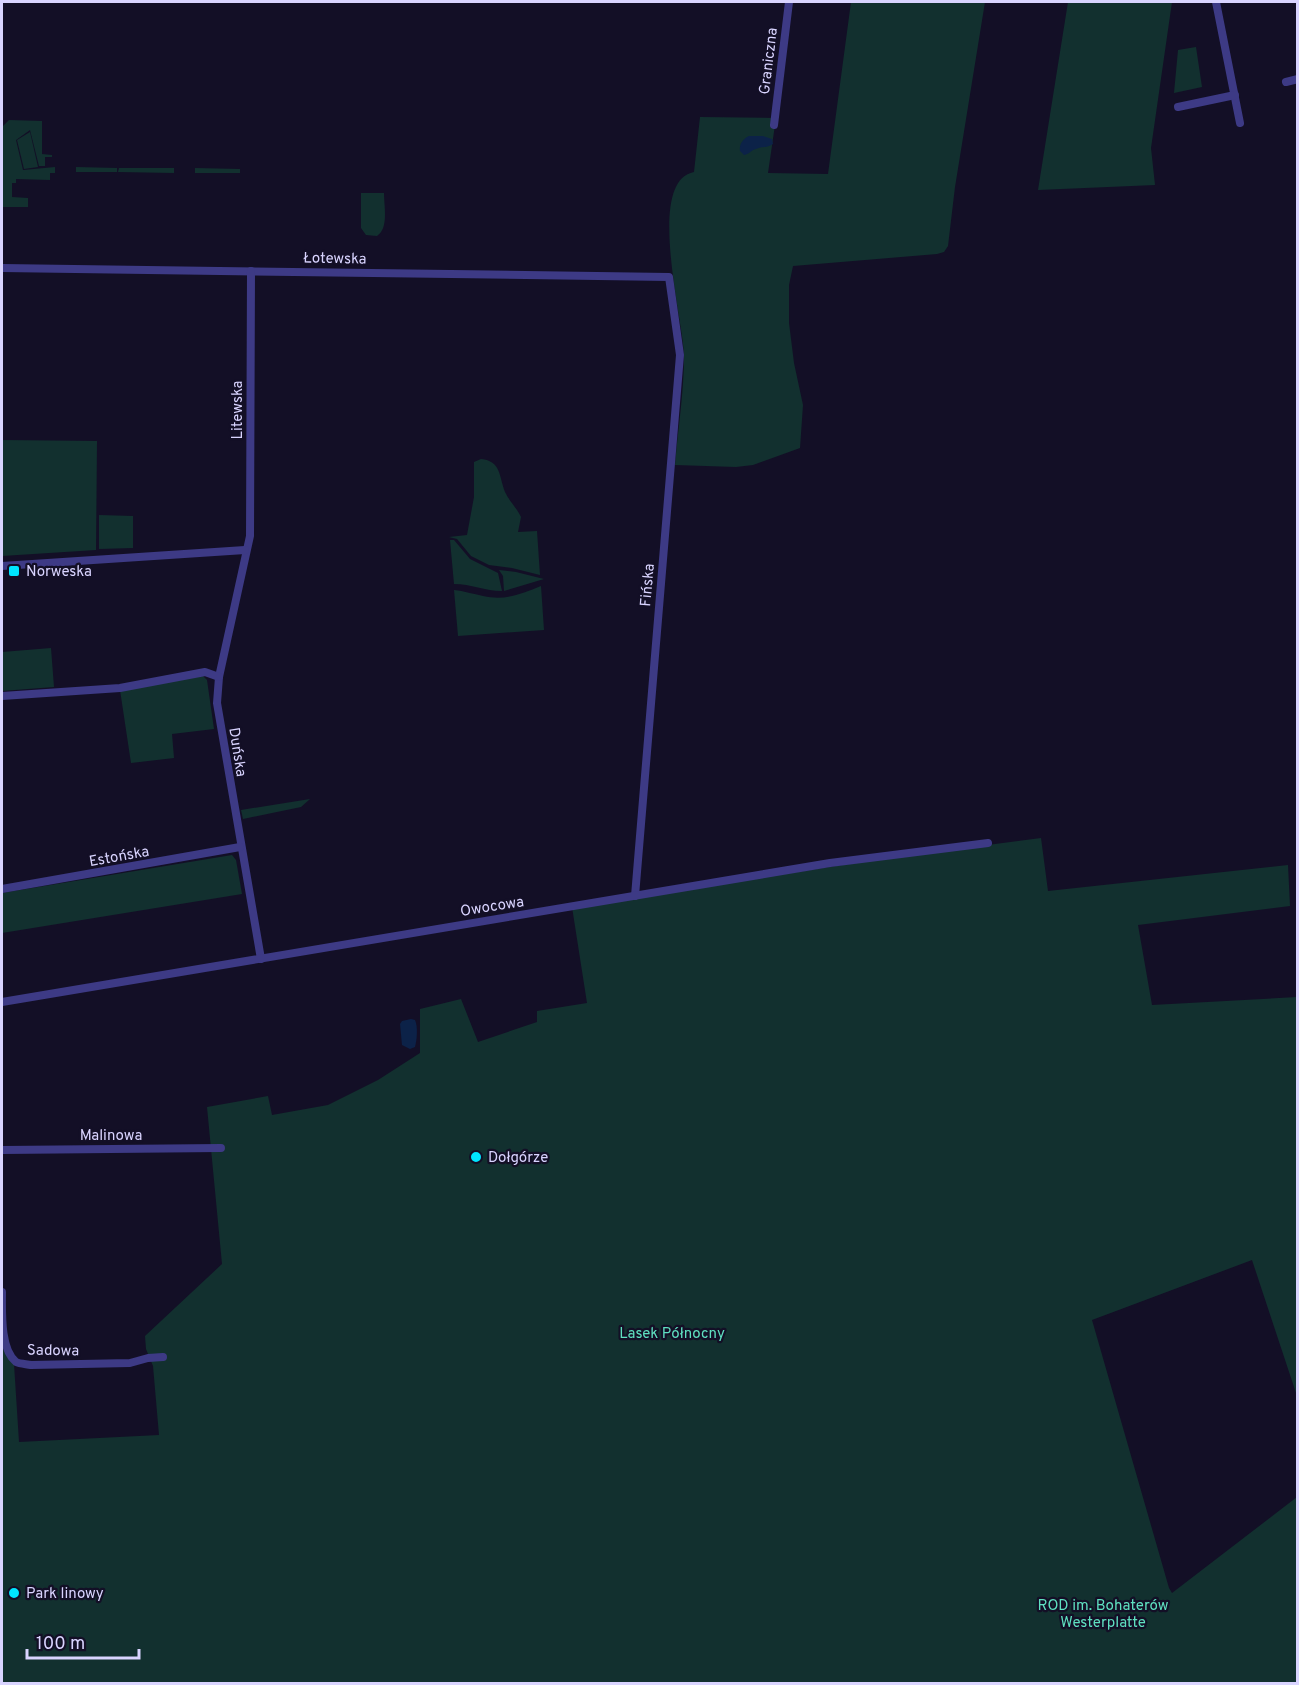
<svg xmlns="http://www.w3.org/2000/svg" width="1299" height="1685" font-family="Overpass,sans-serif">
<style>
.green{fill:#12302f}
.water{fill:#0c2248}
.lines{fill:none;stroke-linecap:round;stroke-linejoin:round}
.minor{stroke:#3d3a85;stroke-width:8}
.poi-dot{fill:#00e5ff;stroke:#130f26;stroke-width:2}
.labels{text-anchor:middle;stroke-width:4.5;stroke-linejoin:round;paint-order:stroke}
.street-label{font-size:15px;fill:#d9d4ff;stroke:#130f26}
.poi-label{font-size:15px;fill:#d9d4ff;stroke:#130f26;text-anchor:start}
.park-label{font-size:15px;fill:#5fe0c0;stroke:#130f26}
</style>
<rect width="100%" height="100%" fill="#130f26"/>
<g class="green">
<path d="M851 2H985L955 187 948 246 944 252 937 254 793 266 789 285V323L794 363 803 405 800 448 753 465 736 467 675 465C678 429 684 392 684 356 684 322 645 181 694 172L700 117 776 118 768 173 828 174Z"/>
<polygon points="1068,2 1172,2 1151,148 1155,185 1038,190"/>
<polygon points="1196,47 1202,87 1174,93 1178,50"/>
<polygon points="9,120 42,121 42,154 52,155 52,157 45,157 45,166 39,166 30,130 16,140 23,170 55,167 55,173 50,173 50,180 16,179 16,183 12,183 12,197 28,198 28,207 3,207 3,126"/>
<polygon points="30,132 38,167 24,169 17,140"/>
<polygon points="76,167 117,168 117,172 76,172"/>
<polygon points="119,168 174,168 174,173 118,172"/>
<polygon points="195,168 240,169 240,173 195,173"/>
<path d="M361 193H384C384 207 389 228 377 236L366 235 361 228Z"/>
<polygon points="2,440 97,441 96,550 2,556"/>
<path d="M481 459C501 461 499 476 505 492 509 501 517 508 521 517L518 532 537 531 540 575 512 568 489 565 471 556 457 539 449 537 467 535 474 497V462Z"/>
<polygon points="99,515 133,516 133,548 99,549"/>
<path d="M450 540H454L470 559 498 573 502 591C485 591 471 584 454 584Z"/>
<polygon points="499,570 516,572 544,579 504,591 503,576"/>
<path d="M541 586 544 630 458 636 454 590C464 591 473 594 483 596 505 601 521 594 541 586Z"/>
<polygon points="51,648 54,687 2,691 2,652"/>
<polygon points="203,676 207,680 214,729 172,734 174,758 131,763 120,690"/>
<polygon points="310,799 301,807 243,819 241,810"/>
<polygon points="1041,838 1048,891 1288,865 1290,906 1138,925 1152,1005 1297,997 1297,1396 1252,1260 1092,1320 1169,1588 1172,1593 1297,1497 1297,1683 2,1683 2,1347 14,1364 19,1442 159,1435 153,1366 146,1349 145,1336 222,1264 207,1107 268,1096 272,1115 328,1105 378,1080 420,1053 420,1009 461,999 478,1042 537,1022 537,1011 587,1003 572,907 881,859"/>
<polygon points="232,855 236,860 242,894 2,933 2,893"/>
</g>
<g class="water">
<path d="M749 136H763L772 139 773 144C768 148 763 146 756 149 751 150 750 154 744 155L740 151C739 144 743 139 749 136Z"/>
<path d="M411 1019 415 1020C418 1027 417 1039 415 1047L410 1049 402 1045 400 1024 402 1021Z"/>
</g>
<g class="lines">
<g class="minor">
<polyline points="1216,2 1240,123"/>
<polyline points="1286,82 1298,79"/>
<polyline points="1178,107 1235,95"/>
<polyline points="774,125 789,2"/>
<polyline points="2,268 669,277 680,355 635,896"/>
<polyline points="251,271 250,536 219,677 217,703 261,959"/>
<polyline points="2,566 245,550"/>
<polyline points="2,696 120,688 205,672 219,677"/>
<polyline points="2,889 240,847"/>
<polyline points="2,1002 830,863 988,843"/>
<polyline points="2,1150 221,1148"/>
<path d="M2 1292C2 1312 0 1349 16 1362 20 1364 27 1364 31 1365L130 1363 148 1358 163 1357"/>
</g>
</g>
<g class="poi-dot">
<rect x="8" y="565" width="12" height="12" rx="3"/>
<circle cx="476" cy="1157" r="6"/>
<circle cx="14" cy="1593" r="6"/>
</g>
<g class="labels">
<g class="street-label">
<text transform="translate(768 61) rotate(-83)" y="5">Graniczna</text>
<text transform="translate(335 258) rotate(1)" y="5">Łotewska</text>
<text transform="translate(237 410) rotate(-90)" y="5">Litewska</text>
<text transform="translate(647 585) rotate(-85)" y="5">Fińska</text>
<text transform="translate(238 752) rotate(81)" y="5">Duńska</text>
<text transform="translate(119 856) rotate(-10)" y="5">Estońska</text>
<text transform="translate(492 906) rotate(-9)" y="5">Owocowa</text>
<text x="111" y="1140">Malinowa</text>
<text transform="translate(53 1350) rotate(1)" y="5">Sadowa</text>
</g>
<g class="poi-label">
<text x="26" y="576">Norweska</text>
<text x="488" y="1162">Dołgórze</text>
<text x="26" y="1598">Park linowy</text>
</g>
<g class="park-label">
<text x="672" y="1338">Lasek Północny</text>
<text x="1103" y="1610">ROD im. Bohaterów<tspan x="1103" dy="17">Westerplatte</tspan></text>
</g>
</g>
<rect width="1299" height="1685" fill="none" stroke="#d9d4ff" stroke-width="6"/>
<path d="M27 1649v9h112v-9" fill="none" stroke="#d9d4ff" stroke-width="3"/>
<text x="36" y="1649" font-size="18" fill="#d9d4ff" stroke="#130f26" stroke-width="4.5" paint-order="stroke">100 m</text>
</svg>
